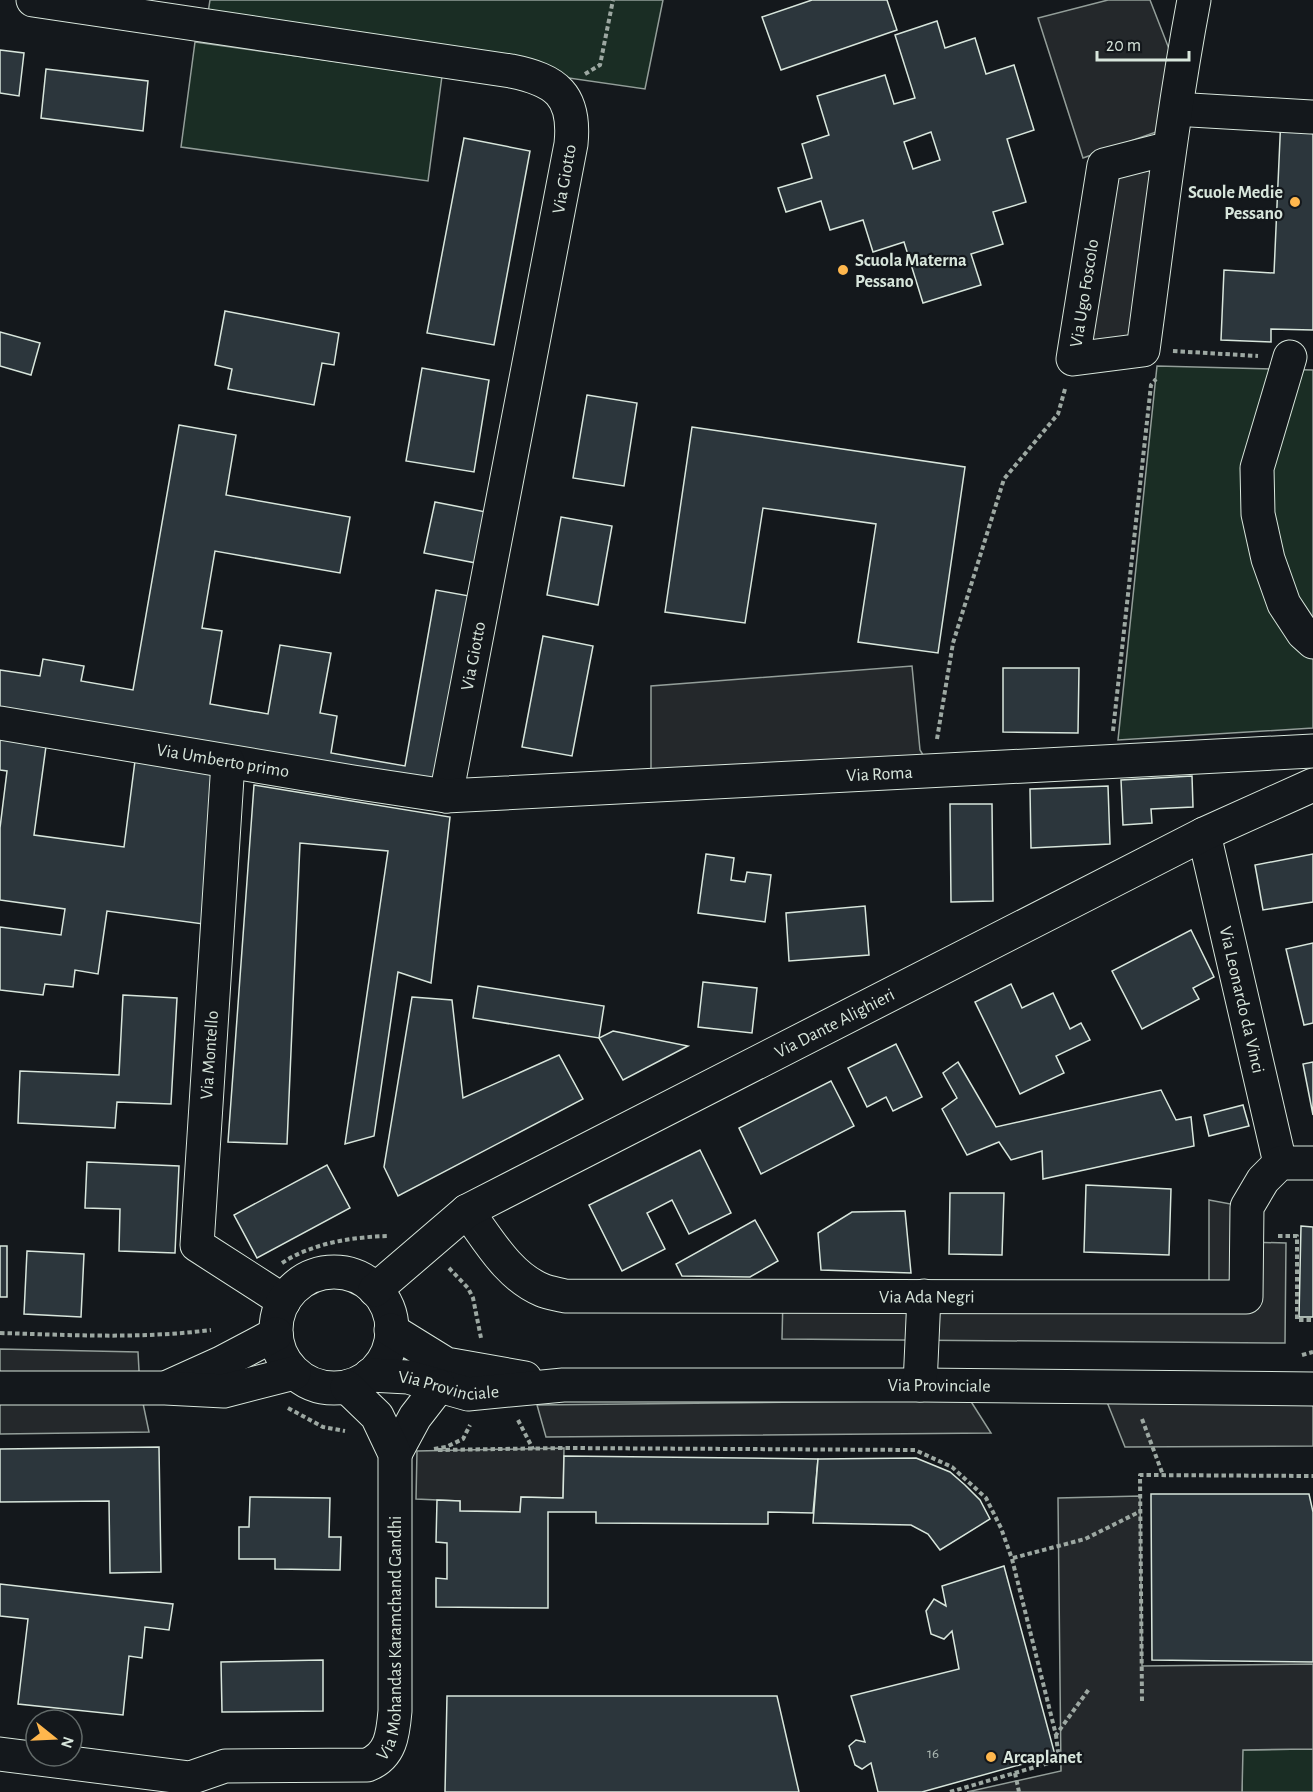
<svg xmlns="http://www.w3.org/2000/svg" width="1313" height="1792" font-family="'Alegreya Sans',sans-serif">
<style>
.green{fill:#1a2d24;stroke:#939e99;stroke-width:1.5}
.parking{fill:#24282b;stroke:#939e99;stroke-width:1.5}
.building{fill:#2c363c;stroke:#d8e6dc;stroke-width:1.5;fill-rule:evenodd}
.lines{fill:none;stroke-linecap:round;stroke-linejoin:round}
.minor-casing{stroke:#d8e6dc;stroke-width:35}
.path{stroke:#9da8a2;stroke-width:4;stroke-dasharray:4.5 3;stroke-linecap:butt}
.minor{stroke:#14181c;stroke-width:33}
.poi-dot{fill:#ffb74d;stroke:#14181c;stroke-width:2}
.labels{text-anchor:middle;stroke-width:4.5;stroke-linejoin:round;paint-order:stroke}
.number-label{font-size:15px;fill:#adbab4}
.street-label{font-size:18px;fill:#d8e6dc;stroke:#14181c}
.poi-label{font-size:18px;font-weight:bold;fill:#d8e6dc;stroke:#14181c;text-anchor:start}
</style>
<rect width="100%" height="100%" fill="#14181c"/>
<g class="green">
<polygon points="210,0 663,0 645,89 206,26"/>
<polygon points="195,42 442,76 428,181 181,147"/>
<polygon points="1157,366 1313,370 1313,728 1118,740"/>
<polygon points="1313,1749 1313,1792 1242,1792 1242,1750"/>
</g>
<g class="parking">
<polygon points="1108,0 1150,0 1180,77 1173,126 1083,158 1038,18"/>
<polygon points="1170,148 1143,350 1073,359 1104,165"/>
<polygon points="912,666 920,750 932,770 651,788 651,686"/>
<polygon points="1209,1200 1247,1207 1247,1242 1286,1243 1285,1343 782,1339 783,1296 1209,1285"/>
<polygon points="0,1349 138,1352 140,1389 149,1432 0,1434"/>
<polygon points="1101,1387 1313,1389 1313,1446 1125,1447"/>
<polygon points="970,1400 991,1433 546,1437 537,1405"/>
<polygon points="564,1448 563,1498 521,1497 520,1512 460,1511 460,1501 416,1499 417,1451"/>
<polygon points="1140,1496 1142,1666 1313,1664 1313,1749 1243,1750 1242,1792 967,1792 1061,1771 1058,1498"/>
</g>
<g class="building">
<polygon points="812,0 887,0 897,30 781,70 762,17"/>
<path d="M937 21 945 48 975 38 986 74 1014 65 1034 130 1007 139 1026 202 993 212 1003 244 971 254 981 285 923 303 904 242 873 252 863 220 830 230 821 201 786 212 778 188 812 178 802 144 829 135 817 96 885 75 894 104 915 98 895 35ZM931 132 940 160 913 169 904 142Z"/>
<polygon points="0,50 24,53 19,96 0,93"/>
<polygon points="46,69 148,81 143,131 41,118"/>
<polygon points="1281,116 1311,117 1311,133 1313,134 1313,330 1271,329 1271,342 1221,340 1224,270 1274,273"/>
<polygon points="464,138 530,151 494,345 427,333"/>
<polygon points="225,311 339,333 334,365 322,363 314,405 228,389 232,369 215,365"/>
<polygon points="0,332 40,343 31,375 0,366"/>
<polygon points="422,368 489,380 474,472 406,461"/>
<polygon points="587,395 637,403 624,486 573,478"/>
<polygon points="179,425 236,435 226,495 350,517 340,573 215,551 202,628 222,631 210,704 268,714 280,645 331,653 320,713 337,716 331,753 405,766 436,590 475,597 441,793 0,716 0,670 40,676 43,659 84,666 81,681 133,690"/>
<polygon points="692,427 965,467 938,653 858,642 876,524 763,508 745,623 665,612"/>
<polygon points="435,502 486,512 476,563 424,553"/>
<polygon points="561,517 612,526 598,605 547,595"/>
<polygon points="543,636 593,646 572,756 522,747"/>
<polygon points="1003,668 1079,668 1078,733 1003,732"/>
<polygon points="0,732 47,739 34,835 124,847 136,753 218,767 203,924 107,911 98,974 75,970 73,987 45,984 43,995 0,990 0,927 61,935 65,909 0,900 0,828 7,771 0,770"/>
<polygon points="1192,776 1193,807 1151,809 1152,823 1123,825 1121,780"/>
<polygon points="254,785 450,817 431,983 398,972 374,1136 345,1144 388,851 300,843 287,1144 228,1142"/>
<polygon points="1108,786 1110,844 1031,848 1030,789"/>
<polygon points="950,804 992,804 993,901 951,902"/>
<polygon points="706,854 734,858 731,880 745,882 747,872 771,875 765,922 698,913"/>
<polygon points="1313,854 1313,902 1263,910 1255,865"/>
<polygon points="865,906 869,955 789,961 786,913"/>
<polygon points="1191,930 1214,977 1193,988 1199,999 1142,1029 1112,971"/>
<polygon points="1313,943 1313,1023 1304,1025 1286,949"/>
<polygon points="703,982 757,988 752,1033 698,1027"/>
<polygon points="1011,984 1022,1008 1053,993 1070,1029 1081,1023 1090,1040 1056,1056 1064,1073 1020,1094 975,1002"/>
<polygon points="478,986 604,1006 599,1038 473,1018"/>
<polygon points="123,995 177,998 171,1104 117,1102 115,1128 18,1123 20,1071 119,1075"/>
<polygon points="412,997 452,1000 463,1098 559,1055 583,1099 398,1196 384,1167"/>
<polygon points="613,1031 688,1046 623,1080 599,1038"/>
<polygon points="896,1044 922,1097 893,1111 886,1097 867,1107 848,1068"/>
<polygon points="958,1062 996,1127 1161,1090 1176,1120 1191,1117 1194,1146 1043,1179 1042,1151 1011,1160 999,1142 967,1155 942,1109 957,1098 943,1073"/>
<polygon points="1313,1062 1313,1115 1303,1064"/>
<polygon points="831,1081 854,1126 761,1174 739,1128"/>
<polygon points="1243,1105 1249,1126 1209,1136 1204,1115"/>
<polygon points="700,1150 731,1213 689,1234 672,1200 647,1213 665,1249 622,1271 589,1205"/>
<polygon points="87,1162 179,1166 175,1253 119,1251 120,1209 85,1208"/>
<polygon points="327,1165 350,1208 257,1258 234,1215"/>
<polygon points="1086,1185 1171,1189 1169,1255 1084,1252"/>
<polygon points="950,1193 1004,1193 1002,1255 949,1254"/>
<polygon points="905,1211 911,1273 821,1270 818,1233 852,1212"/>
<polygon points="755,1220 778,1261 750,1277 682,1276 676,1264"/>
<polygon points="1301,1226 1313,1227 1313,1317 1299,1317"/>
<rect x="0" y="1246" width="7" height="51"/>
<polygon points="27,1251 84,1254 81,1317 24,1314"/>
<polygon points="159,1447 161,1572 110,1573 109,1501 0,1502 0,1449"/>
<polygon points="564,1456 818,1459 813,1513 768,1512 768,1524 596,1523 596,1512 548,1512 548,1608 436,1607 436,1578 447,1579 447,1543 436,1542 437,1500 460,1501 460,1511 520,1512 521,1497 563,1498"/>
<polygon points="916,1458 950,1472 965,1485 980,1500 990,1519 940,1550 928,1534 911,1525 813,1523 818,1459"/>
<polygon points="1151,1494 1309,1494 1313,1512 1313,1662 1152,1660"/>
<polygon points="250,1497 330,1498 329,1537 341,1537 340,1570 275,1569 275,1559 239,1559 239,1527 249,1527"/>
<polygon points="1004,1566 1055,1755 922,1792 878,1792 871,1763 862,1769 855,1765 849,1746 856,1740 865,1742 851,1696 959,1669 952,1631 944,1639 931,1634 926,1611 934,1599 946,1606 942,1586"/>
<polygon points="0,1584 173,1604 169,1630 145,1627 142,1658 129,1656 123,1715 18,1704 28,1619 0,1616"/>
<polygon points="323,1660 323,1711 222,1712 221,1662"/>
<polygon points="447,1696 777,1696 799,1792 445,1792"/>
</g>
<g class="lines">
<g class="minor-casing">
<g id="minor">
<path d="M33 0 511 71C556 80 576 95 571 144L446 796"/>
<polyline points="1191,110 1311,117"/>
<path d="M1170 148 1104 165 1073 359 1143 350C1159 233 1172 116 1194 0"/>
<polyline points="1290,357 1257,468 1258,514 1268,559 1284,604 1303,633 1313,642"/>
<path id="s1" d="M0 723 353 782 446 796 1313 751"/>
<polyline points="228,762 197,1245 284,1301"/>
<path id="s2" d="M1204 834 1280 1163"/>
<path id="s3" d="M467 1211C488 1239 508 1276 542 1290 549 1293 558 1294 565 1296L1246 1297 1247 1207 1263 1180 1280 1163H1313"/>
<circle cx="334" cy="1330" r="58"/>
<path id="s4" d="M375 1290 467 1211 1204 834 1313 785"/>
<polyline points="391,1330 446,1364 525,1378"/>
<path id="s5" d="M370 1375 408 1377 468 1394 563 1385H920L1313 1389"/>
<polyline points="920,1385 924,1296"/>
<polyline points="170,1386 221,1363 276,1334"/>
<polyline points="0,1388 165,1388 224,1391 294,1373"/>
<polyline points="395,1454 415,1417 439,1386"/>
<path id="s6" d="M0 1754 190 1778 225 1766 367 1765C391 1756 393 1734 395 1711V1454L377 1416 347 1387"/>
</g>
</g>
<g class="path">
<polyline points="585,74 600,65 613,0"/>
<polyline points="1173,351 1258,356"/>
<polyline points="1113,731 1151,385 1156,379"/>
<polyline points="937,739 953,643 1004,479 1058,414 1065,389"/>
<polyline points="1278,1236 1297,1236 1297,1320 1313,1320"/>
<path d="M282 1263C312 1243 353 1237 387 1236"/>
<polyline points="449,1268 468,1288 473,1298 481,1338"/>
<path d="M0 1333C71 1335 141 1339 211 1330"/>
<polyline points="1302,1355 1313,1352"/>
<polyline points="288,1408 323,1427 345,1431"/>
<polyline points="1142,1419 1163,1475"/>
<polyline points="518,1420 533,1449"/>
<polyline points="434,1449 446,1447 463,1439 470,1425"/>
<polyline points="438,1450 564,1448 915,1450 952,1467 986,1498 1001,1528 1012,1559 1056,1735 1089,1689"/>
<polyline points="1013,1558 1085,1539 1141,1511"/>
<polyline points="1142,1701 1140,1475 1313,1476"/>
<polyline points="1015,1773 1019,1792"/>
<polyline points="950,1792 1059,1760 1056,1735"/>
</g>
<use href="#minor" class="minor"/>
</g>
<g class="poi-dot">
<circle cx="1295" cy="202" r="6"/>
<circle cx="843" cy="270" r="6"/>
<circle cx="991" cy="1757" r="6"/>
</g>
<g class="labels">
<g class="number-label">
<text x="933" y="1758">16</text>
</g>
<g class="street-label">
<text transform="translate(564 179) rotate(-80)" y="6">Via Giotto</text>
<text transform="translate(1084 293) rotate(-81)" y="6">Via Ugo Foscolo</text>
<text transform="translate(473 656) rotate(-79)" y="6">Via Giotto</text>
<text dy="6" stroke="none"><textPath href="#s1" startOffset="226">Via Umberto primo</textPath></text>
<text dy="6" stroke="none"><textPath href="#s1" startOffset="886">Via Roma</textPath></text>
<text dy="6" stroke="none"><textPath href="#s2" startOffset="170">Via Leonardo da Vinci</textPath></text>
<text dy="6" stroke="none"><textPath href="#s4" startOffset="534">Via Dante Alighieri</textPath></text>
<text transform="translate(209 1055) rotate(-86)" y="6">Via Montello</text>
<text dy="6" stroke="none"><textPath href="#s3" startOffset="496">Via Ada Negri</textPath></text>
<text dy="6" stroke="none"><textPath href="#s5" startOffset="80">Via Provinciale</textPath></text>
<text dy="6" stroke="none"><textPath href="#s5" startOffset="572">Via Provinciale</textPath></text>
<text dy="6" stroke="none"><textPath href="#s6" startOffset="508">Via Mohandas Karamchand Gandhi</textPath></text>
</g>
<g class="poi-label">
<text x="1283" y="198" text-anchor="end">Scuole Medie<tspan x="1283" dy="21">Pessano</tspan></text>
<text x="855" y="266">Scuola Materna<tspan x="855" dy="21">Pessano</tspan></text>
<text x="1003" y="1763">Arcaplanet</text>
</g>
</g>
<g transform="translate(54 1738) rotate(108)"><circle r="28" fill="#14181c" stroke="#626a69" stroke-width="1.5"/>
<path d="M0-4.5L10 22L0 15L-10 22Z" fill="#ffb74d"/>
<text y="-9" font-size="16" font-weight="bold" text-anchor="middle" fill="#d8e6dc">N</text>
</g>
<path d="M1097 51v9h92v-9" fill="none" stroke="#d8e6dc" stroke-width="3"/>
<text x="1106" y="51" font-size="18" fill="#d8e6dc" stroke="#14181c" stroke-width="4.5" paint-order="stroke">20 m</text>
</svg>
